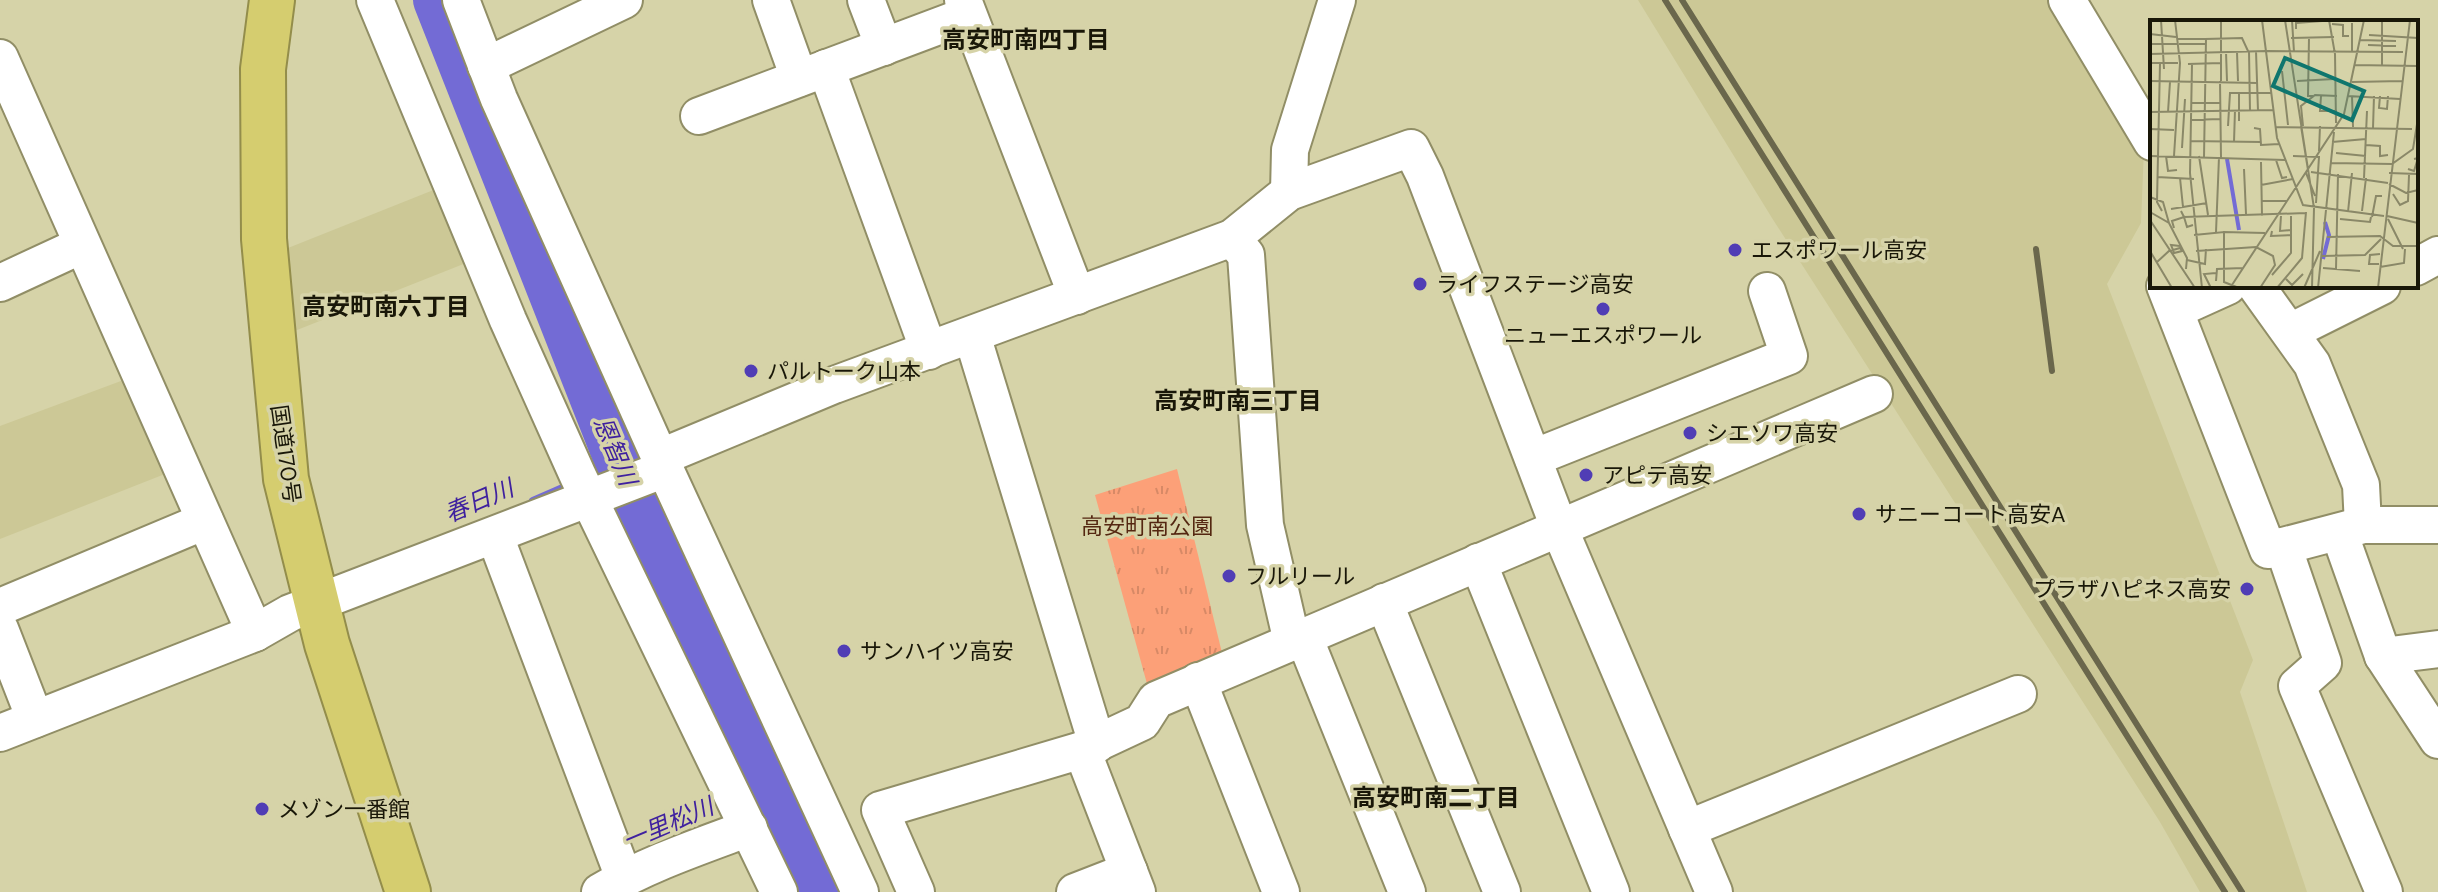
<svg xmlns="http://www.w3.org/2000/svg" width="2438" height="892" font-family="'DM Sans','Noto Sans JP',sans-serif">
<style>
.built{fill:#ccc896}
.grass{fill:url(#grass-tufts)}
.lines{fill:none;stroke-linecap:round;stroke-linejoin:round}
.stream{stroke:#736bd5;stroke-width:8}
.river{stroke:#736bd5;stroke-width:46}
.minor-casing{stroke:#918e66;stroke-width:40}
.highway-casing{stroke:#938d4b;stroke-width:48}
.minor{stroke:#fff;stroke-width:36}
.highway{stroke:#d5cd6f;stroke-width:44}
.rail{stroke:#6a674c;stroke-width:6}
.poi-dot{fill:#503db5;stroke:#d6d3a8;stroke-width:3}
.labels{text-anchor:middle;stroke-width:7;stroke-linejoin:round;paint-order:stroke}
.poi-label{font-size:22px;fill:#191708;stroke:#d6d3a8;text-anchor:start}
.street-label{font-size:22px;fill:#191708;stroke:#d6d3a8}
.park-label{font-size:22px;fill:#542711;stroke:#d6d3a8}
.neighbourhood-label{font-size:24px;font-weight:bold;fill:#191708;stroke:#d6d3a8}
.water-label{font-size:24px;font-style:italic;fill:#3f219f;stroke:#d6d3a8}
.inset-river{fill:none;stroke:#736bd5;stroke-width:4}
.inset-road{fill:none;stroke:#8a8868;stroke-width:2}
.view{fill:#0f766e;fill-opacity:0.15;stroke:#0f766e;stroke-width:4}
.inset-edge{fill:none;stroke:#191708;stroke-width:4}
</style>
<defs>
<pattern id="grass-tufts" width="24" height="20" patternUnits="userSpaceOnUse" patternTransform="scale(2)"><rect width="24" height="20" fill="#fca078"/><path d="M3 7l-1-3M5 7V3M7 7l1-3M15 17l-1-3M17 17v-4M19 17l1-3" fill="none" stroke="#d78966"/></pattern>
</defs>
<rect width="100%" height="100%" fill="#d6d3a8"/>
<g class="built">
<polygon points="1638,0 2050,0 2144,148 2141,223 2107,284 2253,660 2240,692 2307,892 2200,892 2160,822 1772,218"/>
<polygon points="436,189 466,263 292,332 288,248"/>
<polygon points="129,378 170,472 0,539 0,426"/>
</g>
<polygon class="grass" points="1177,469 1224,661 1149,691 1095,495"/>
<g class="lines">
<g class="stream">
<polyline points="588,478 619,465"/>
<polyline points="533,501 572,484"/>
<polyline points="750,811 775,800"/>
</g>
<polyline class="river" points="436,0 619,465 683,608 817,892"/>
<g class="minor-casing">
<g id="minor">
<polyline points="375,0 508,320 578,476 779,892"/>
<polyline points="461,0 499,99 665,469 860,892"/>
<polyline points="771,0 799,78"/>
<polyline points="866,0 884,47"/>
<polyline points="963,0 1077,296"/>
<polyline points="2067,0 2152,142"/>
<polyline points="0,58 255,633"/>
<polyline points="486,66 624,0"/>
<polyline points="826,68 929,351"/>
<polyline points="699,116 968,15"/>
<polyline points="1289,192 1290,150 1337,0"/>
<polyline points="1232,238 1246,255 1265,525 1292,642"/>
<polyline points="2416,267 2438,255"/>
<polyline points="0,283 82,245"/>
<polyline points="2165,286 2268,550 2363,525 2438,525"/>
<polyline points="2256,286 2312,364 2361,485 2363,525"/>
<polyline points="2175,310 2228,286"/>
<polyline points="2290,332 2382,286"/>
<polyline points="972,335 1097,744"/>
<polyline points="661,457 834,385 1232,238 1289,192 1411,148 1425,176 1560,530 1714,892"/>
<polyline points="1533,458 1789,356 1767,291"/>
<polyline points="2339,532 2383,656 2438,740"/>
<polyline points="495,536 624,878"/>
<polyline points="2283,546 2323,663 2297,686 2384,892"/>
<polyline points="1478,562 1611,892"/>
<polyline points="1384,602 1502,892"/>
<polyline points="0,607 205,521"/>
<polyline points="0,629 35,719"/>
<polyline points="1304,637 1407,892"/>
<polyline points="2383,656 2438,649"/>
<polyline points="1198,681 1281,892"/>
<polyline points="0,733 255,633 290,613 665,469"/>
<polyline points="1082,750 1137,892"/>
<polyline points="1687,829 2018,694"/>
<path d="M600 892C647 864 698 847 749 828"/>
<polyline points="916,892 880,810 1082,750 1142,722 1156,700 1874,394"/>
<polyline points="1075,892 1129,871"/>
</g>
</g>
<g class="highway-casing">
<polyline id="highway" points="272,0 263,69 264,239 286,479 327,644 408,892"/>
</g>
<use href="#minor" class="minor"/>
<use href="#highway" class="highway"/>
<g class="rail">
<polyline points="1665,0 2225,892"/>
<polyline points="1682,0 2242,892"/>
<polyline points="2036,249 2052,371"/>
</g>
</g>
<g class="poi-dot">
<circle cx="1735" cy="250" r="8"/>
<circle cx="1420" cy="284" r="8"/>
<circle cx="1603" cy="309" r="8"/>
<circle cx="751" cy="371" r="8"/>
<circle cx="1690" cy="433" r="8"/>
<circle cx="1586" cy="475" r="8"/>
<circle cx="1859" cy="514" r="8"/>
<circle cx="1229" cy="576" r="8"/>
<circle cx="2247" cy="589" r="8"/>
<circle cx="844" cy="651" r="8"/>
<circle cx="262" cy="809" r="8"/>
</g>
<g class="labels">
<g class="poi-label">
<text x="1751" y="258">エスポワール高安</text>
<text x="1436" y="292">ライフステージ高安</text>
<text x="1603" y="343" text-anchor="middle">ニューエスポワール</text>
<text x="767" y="379">パルトーク山本</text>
<text x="1706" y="441">シエソワ高安</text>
<text x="1602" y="483">アピテ高安</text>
<text x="1875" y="522">サニーコート高安A</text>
<text x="1245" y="584">フルリール</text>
<text x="2231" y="597" text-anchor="end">プラザハピネス高安</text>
<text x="860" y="659">サンハイツ高安</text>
<text x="278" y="817">メゾン一番館</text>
</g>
<g class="street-label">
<text transform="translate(286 454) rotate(82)" y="8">国道170号</text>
</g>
<g class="park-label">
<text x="1147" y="534">高安町南公園</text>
</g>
<g class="neighbourhood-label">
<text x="1026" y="48">高安町南四丁目</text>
<text x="386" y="315">高安町南六丁目</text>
<text x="1238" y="409">高安町南三丁目</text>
<text x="1436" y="806">高安町南二丁目</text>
</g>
<g class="water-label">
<text transform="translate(615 451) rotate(67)" y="8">恩智川</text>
<text transform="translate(479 501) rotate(-23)" y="8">春日川</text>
<text transform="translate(668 824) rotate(-23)" y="8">一里松川</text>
</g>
</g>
<g transform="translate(2150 20)">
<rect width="268" height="268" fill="#d6d3a8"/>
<path class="inset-river" d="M77 139 89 210M173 239 179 215 175 202"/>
<path class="inset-road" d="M11 0 14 49M112 0 127 118 153 185 234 196M135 0 164 188 162 268M142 0 144 32M179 0 185 34 186 103M232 0V46M182 4 193 5V16H199M146 9V3L185 0M0 14 26 17M219 15 268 18M141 18 184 17M159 18 158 76H163M28 19H56M210 20 246 21M0 24H27M29 24H56M218 25 246 26M99 31 100 91M106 31 108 91M117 31 253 32M76 32 77 61M87 32 88 61M202 33V3M0 34 117 31M0 43H28M10 43 7 182 12 191M38 44 71 43M42 44 40 153 52 268M204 45 268 46M132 51 138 105M0 61 107 63M70 61 71 138M71 61V0M147 61 184 59M202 62 252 61M89 72V101M171 76 170 91H187M198 76 250 79M202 76 203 107M230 76 229 88 237 89 238 76M41 83H70M0 92 123 90M18 92 20 62M40 100 70 99M78 106 80 73H121M151 106 158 150M153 106 151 86 165 75 187 76M125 107 262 109M104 108 110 109 111 125 129 124M223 108 224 76M0 109 24 110M40 121 111 122M84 122 85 90M182 122 216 119M216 125 230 126V136L238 135M32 128 35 79M169 131 170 106M186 133 216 136M0 136 135 140M16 136 18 151 27 150M24 136 30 43 25 0M49 136 58 195M143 136 169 137 166 183M54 137 56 19 92 18 98 31M126 140 132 158 137 157M111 142 112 196M181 143 242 144 263 129 268 98M94 149 96 194M258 149 264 151 268 138 264 139M161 152 238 163M156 153 165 176M239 153 268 154M7 157 44 159M30 158 33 187M214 158 217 91M239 164 256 173 268 170M111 165 143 159M243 174 250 185 258 181 259 155M0 177 13 182 19 203M112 181H137M21 189 57 183M31 191 34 197 156 193M212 191 216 158M0 192 19 203 37 238 36 249M198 192 202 153M131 196 130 211 141 210M237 196 268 203M222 197 226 176H232M190 199 220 202 221 197M238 199 253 229M0 200 45 268M24 208 22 201 34 197 37 207 43 205M122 211 121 216 141 215M66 212 69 137M73 212 115 213M44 215 74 212V262L89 268M177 217 230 216 243 226H268M0 231 22 268M46 231 106 227 123 236 125 245 110 268M172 236 215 235 231 219M37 240 55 244 56 229M7 242 19 231 23 230 30 228 32 231 24 233 23 230 21 225 30 226M229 244H219L220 235 230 234M230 247 254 243 255 229M173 248 210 251M186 249 188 154M122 255 141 233V196M136 259 142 265 153 254M66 261 67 249 93 248M61 268 54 254 66 253M80 268 194 94 214 0M127 268 152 238 156 192M154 268 170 231M168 268 184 112M194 268H244M228 268 260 0"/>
<path class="view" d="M135 38 214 71 202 100 123 66Z"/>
<rect width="268" height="268" class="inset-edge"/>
</g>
</svg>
